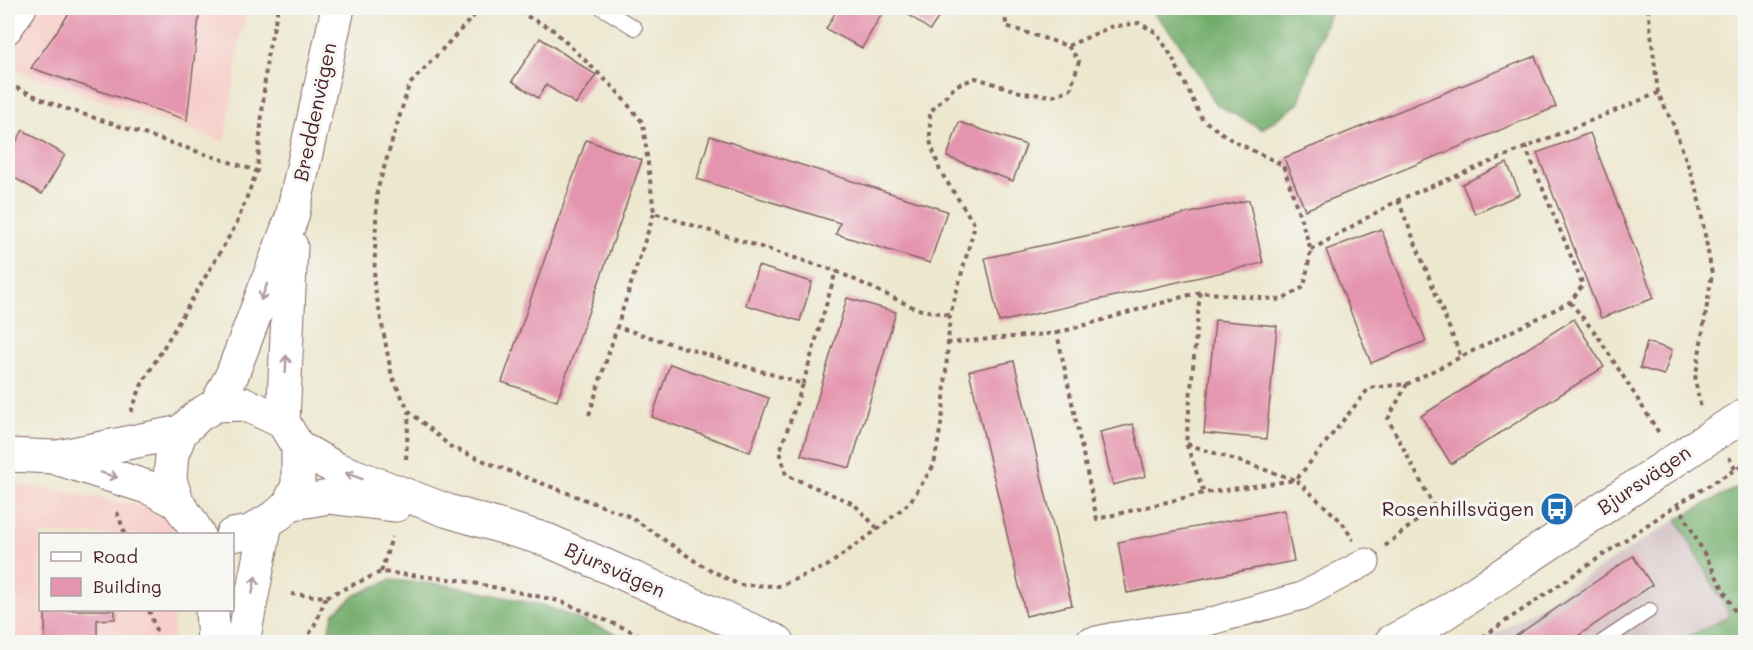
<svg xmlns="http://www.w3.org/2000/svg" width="1753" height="650" font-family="Mali,sans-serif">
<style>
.built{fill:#f7d0cb}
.industrial{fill:#d2bec2}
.forest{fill:#73ad6c;stroke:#5e664c;stroke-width:1.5}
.building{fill:#e494ae}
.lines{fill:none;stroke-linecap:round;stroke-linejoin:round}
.service-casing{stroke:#836564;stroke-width:16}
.minor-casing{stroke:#836564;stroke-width:29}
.tertiary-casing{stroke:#836564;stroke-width:35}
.path{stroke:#836564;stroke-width:4;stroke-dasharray:4.5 4.5;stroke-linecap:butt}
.service{stroke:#fff;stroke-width:14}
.minor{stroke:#fff;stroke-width:27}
.tertiary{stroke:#fff;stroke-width:33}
.oneway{stroke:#ae9aa0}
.labels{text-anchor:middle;stroke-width:6;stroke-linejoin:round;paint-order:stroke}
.street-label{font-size:20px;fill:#4a1f2b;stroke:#f6f6f2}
.poi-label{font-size:20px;fill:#4a1f2b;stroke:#f6f6f2;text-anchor:end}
</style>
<rect width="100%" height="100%" fill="#f6f6f2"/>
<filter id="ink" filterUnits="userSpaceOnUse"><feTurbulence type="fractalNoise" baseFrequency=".0167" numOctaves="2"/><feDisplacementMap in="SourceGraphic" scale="12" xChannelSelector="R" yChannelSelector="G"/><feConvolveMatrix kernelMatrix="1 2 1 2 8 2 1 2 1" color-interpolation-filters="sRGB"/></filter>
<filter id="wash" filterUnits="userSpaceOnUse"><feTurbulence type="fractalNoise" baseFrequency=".008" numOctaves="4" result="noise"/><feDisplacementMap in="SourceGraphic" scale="24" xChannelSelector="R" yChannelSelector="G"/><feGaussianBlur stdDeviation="1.35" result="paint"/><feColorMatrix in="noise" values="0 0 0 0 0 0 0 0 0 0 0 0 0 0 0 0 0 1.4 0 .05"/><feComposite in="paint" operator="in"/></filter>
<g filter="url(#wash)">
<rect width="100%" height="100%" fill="#ece7cd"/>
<g class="built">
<polygon points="32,8 248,8 241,32 225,142 8,68 8,42"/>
<polygon points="8,482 172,511 172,534 40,534 40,610 173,610 174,642 8,642"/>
</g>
<polygon class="industrial" points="1677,519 1730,616 1677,642 1483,642"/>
<g class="forest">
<polygon points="1149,8 1342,8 1328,15 1298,104 1262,129 1217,105 1177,39"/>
<polygon points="1745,483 1745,642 1677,642 1730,616 1677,519"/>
<polygon points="390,580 448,585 542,605 637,642 325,642 334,613 356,595"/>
</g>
<g id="blocks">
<g class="building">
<polygon points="73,8 200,8 187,120 31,68"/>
<polygon points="838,8 871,8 882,13 862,48 826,29"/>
<polygon points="904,8 931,8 941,14 930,30 902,10"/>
<polygon points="540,38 596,75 576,104 546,85 538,98 512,81"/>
<polygon points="1535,56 1556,107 1305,210 1284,158"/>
<polygon points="959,122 1026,145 1013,181 947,157"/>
<polygon points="23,130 65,155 42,194 8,174 8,156"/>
<polygon points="1590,133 1654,298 1601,318 1537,153"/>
<polygon points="710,136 947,211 930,263 836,234 840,223 697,179"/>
<polygon points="586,140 642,160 557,401 502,382"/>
<polygon points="1507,163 1520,194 1475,214 1462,184"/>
<polygon points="1249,200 1263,263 999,322 985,258"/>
<polygon points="1381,229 1426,341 1371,363 1326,250"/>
<polygon points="758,266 812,282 800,321 746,305"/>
<polygon points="847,298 896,312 850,468 801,455"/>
<polygon points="1574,319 1604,367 1451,464 1421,416"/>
<polygon points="1215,320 1277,326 1266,439 1204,433"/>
<polygon points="1647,342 1672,350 1664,375 1640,368"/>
<polygon points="1014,361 1072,605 1026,616 969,371"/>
<polygon points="670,364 769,398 750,452 652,417"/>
<polygon points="1133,424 1146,476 1113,485 1100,432"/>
<polygon points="1284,510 1294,561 1127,593 1118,542"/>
<polygon points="1633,556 1652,585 1569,642 1507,642"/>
<polygon points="45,610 115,610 115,619 97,620 97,642 45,642"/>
</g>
</g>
</g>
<g filter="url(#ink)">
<use href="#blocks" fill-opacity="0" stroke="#836564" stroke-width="1.5"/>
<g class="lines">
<g class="service-casing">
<g id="service">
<polyline points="602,8 635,28"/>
<polyline points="1602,642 1650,610"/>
</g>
</g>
<g class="minor-casing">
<g id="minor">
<polyline points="8,30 23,8"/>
<polyline points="1088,642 1115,636 1208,622 1302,596 1366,562"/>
</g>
</g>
<g class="tertiary-casing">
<g id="tertiary">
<polyline points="216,405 232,375 292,217 338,8"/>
<polyline points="283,422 291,246"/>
<polyline points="298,447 337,469 448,511 547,540 778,642"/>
<polyline points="8,455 53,457 150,488 177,502"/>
<polyline points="58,457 181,432"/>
<polyline points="289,504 329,497 396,505"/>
<polyline points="198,534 191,522 177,502 170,479 172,454 181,432 199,415 216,405 245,404 283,422 298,447 298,485 289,504 279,514 250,532 232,535"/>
<polyline points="212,610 214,642"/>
<polyline points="243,642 266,523"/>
<polyline points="1391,642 1437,618 1716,433 1746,415"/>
</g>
</g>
<g class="path">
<polyline points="481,8 409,85 377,191 374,283 392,377 409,411 451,447 496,466 631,517 698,563 739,585 779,586 827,566 878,529 910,502 934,465 943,413 950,315 975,225 940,171 930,141 930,112 957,85 976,78 1023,93 1053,96 1071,89 1079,61 1068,46 1006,26 1005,8"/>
<polyline points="511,8 552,29 615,89 643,123 654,213 836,271 917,309 950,315"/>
<polyline points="1039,8 1064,13 1066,8"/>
<polyline points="1648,8 1658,93 1673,124 1697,190 1712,274 1695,380 1701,409"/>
<polyline points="1068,46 1110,27 1139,23 1157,33 1172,57 1202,119 1233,141 1283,165 1311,250 1304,287 1281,300 1200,292 1186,443 1204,493"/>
<polyline points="8,84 55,105 257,171"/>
<polyline points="1398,200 1461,357"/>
<polyline points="654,213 617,327 803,384 780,451 786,475 854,504 878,529"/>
<polyline points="1311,250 1398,200 1658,93"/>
<polyline points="1570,302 1597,335 1659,433"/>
<polyline points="1057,333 1200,292"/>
<polyline points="947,343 1057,333 1097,519 1204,493 1296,480 1342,522 1353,540"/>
<polyline points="803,384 836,271"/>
<polyline points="1407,384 1388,419 1434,507"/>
<polyline points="131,412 142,384 236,225 257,171 267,57 278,8"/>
<polyline points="589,415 617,327"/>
<polyline points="1187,444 1296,480 1369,388 1407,384 1570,302 1583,285 1525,146"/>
<polyline points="1729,457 1735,469"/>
<polyline points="406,459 409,411"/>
<polyline points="1678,504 1740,621 1740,642"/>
<polyline points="117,512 125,534"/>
<polyline points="1385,546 1434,507 1528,519 1530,518"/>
<polyline points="381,572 392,537"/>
<polyline points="291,594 326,597 381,572 459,580 560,601 657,642"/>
<polyline points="149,610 160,642"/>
<polyline points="305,642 317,620 326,597"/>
<polyline points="1475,642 1678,504 1746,463"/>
</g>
<use href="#service" class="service"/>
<use href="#minor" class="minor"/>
<use href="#tertiary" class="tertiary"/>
</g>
<defs><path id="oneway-shaft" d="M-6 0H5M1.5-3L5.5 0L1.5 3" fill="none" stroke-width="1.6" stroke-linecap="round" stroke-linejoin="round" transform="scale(1.5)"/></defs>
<g class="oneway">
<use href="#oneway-shaft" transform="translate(264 292) rotate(111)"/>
<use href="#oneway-shaft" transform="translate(286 364) rotate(-88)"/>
<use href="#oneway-shaft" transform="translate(109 475) rotate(17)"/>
<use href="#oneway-shaft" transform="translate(354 476) rotate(-160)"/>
<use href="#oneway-shaft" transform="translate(254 585) rotate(-79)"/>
</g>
</g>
<defs>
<g id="bus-disc" transform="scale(1.725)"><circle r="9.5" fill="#1f6fb2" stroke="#f6f6f2"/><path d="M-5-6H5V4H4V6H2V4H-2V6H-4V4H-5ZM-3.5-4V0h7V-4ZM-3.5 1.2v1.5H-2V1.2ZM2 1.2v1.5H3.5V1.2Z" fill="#fff"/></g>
</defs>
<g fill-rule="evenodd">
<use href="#bus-disc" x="1557" y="509"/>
</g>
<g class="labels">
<g class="street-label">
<text transform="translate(315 112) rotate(-78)" y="7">Breddenvägen</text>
<text transform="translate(1644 480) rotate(-34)" y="7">Bjursvägen</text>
<text transform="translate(615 570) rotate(24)" y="7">Bjursvägen</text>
</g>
<g class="poi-label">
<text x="1534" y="516">Rosenhillsvägen</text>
</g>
</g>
<rect width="1753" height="650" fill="none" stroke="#f6f6f2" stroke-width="30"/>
<rect x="39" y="533" width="195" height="78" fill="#f6f6f2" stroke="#b1a0a2" stroke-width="1.5"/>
<rect x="51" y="552" width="30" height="9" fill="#ffffff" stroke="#b1a0a2" stroke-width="1.5"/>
<text x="93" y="563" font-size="18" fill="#4a1f2b">Road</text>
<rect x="51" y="578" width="30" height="18" fill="#e494ae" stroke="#b1a0a2" stroke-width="1.5"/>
<text x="93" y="593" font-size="18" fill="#4a1f2b">Building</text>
</svg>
